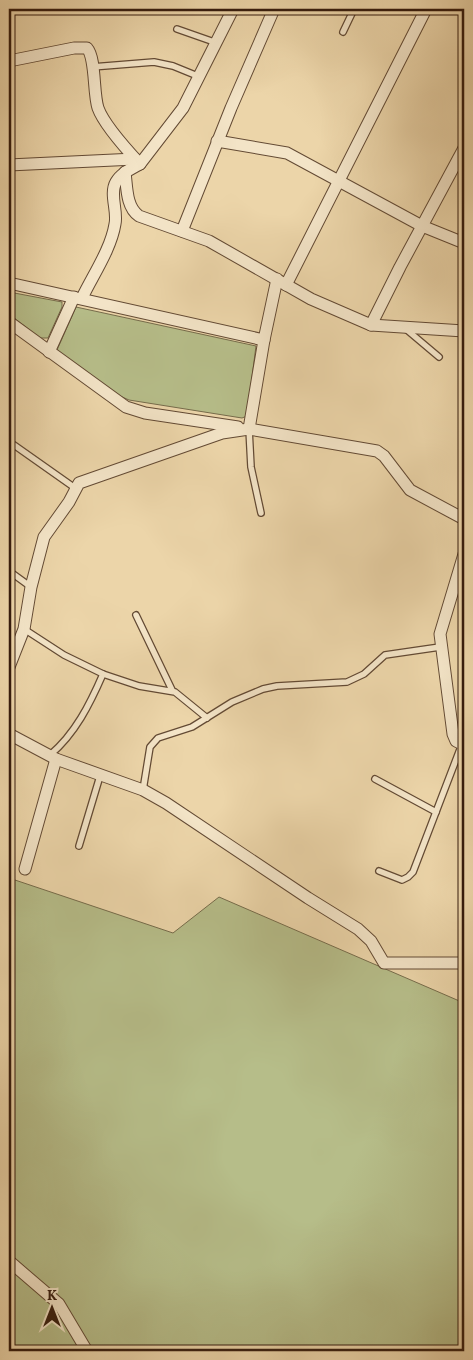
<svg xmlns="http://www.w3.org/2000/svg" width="473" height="1360" font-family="Vollkorn,serif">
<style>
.green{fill:#b6bd89;stroke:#766c4b}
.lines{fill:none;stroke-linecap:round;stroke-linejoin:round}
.service-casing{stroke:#634a34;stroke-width:8}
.minor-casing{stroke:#634a34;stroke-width:13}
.path{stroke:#351b0d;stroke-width:2;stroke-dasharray:4 2.5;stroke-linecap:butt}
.service{stroke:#f3e4c7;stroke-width:5.5}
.minor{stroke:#f3e4c7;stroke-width:11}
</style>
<rect width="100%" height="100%" fill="#ecd5a9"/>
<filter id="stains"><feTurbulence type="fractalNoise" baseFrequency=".004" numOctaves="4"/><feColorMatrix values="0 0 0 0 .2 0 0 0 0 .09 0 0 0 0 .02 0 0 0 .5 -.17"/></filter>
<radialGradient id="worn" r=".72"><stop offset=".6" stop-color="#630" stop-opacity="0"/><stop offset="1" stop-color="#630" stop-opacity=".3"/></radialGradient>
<g class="green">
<polygon points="9,292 62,302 62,307 48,338 40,338 9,314"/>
<polygon points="76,307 256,346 247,416 242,418 129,400 120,396 57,350"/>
<polygon points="9,878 173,933 219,897 464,1003 464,1351 9,1351"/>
</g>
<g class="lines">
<g class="service-casing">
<g id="service">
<polyline points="177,29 217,43"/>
<polyline points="343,32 354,9"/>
<polyline points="92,67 154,62 173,66 200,77"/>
<polyline points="407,330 439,357"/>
<polyline points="249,429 251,467 261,513"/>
<polyline points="14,445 75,488"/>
<polyline points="9,571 31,587"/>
<polyline points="136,615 172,690"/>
<polyline points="24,629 64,655 103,674 139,686 175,692 207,718"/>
<path d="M50 755C75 734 90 704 103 674"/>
<polyline points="375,779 436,812"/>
<polyline points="143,790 150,747 158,738 192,727 232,702 263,689 277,686 347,682 364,674 385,655 440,647"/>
<polyline points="79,846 100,776"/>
<polyline points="379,871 402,880 408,877 413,872 462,744"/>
</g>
</g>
<g class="minor-casing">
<g id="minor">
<path d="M9 61 74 48H87C96 58 93 93 98 108 104 125 127 150 140 164 131 169 121 173 116 182 109 194 118 211 115 224 111 249 93 275 82 298"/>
<polyline points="217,141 287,153 422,226 464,243"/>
<polyline points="140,164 183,108 233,9"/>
<polyline points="9,165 135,159"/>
<path d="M125 172C127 187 126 207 139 216L209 241 311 299 371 325 464 331"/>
<polyline points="182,231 231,108 274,9"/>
<polyline points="9,283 264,340 277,279"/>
<polyline points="286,285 426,9"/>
<polyline points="9,322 126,407 145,413 238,427"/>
<polyline points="371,325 400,267 464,148"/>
<polyline points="264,340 249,429 377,451 384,456 410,490 464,519"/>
<polyline points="49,352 74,297"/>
<polyline points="464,554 440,634 453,734 456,741 464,745"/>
<polyline points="9,667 24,629 31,587 44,537 69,502 79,483 222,433 249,429"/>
<polyline points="9,734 56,759 143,790 166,803 308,898 358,929 371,941 384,963 464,963"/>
<polyline points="25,869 56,759"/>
<polyline points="9,1261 59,1304 87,1351"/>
</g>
</g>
<polyline class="path" points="9,1338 14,1351"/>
<use href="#service" class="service"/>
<use href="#minor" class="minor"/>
</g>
<rect width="473" height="1360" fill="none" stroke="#ecd5a9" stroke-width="30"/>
<rect x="10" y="10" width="453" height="1340" fill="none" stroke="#351b0d" stroke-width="2.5"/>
<rect x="15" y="15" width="443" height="1330" fill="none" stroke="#351b0d"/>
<g transform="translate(52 1308)" stroke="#f3e4c7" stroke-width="4" paint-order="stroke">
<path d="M0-4L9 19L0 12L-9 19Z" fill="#351b0d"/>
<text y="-8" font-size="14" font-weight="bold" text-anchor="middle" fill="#351b0d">K</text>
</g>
<rect width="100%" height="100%" filter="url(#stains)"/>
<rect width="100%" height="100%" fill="url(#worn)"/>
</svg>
